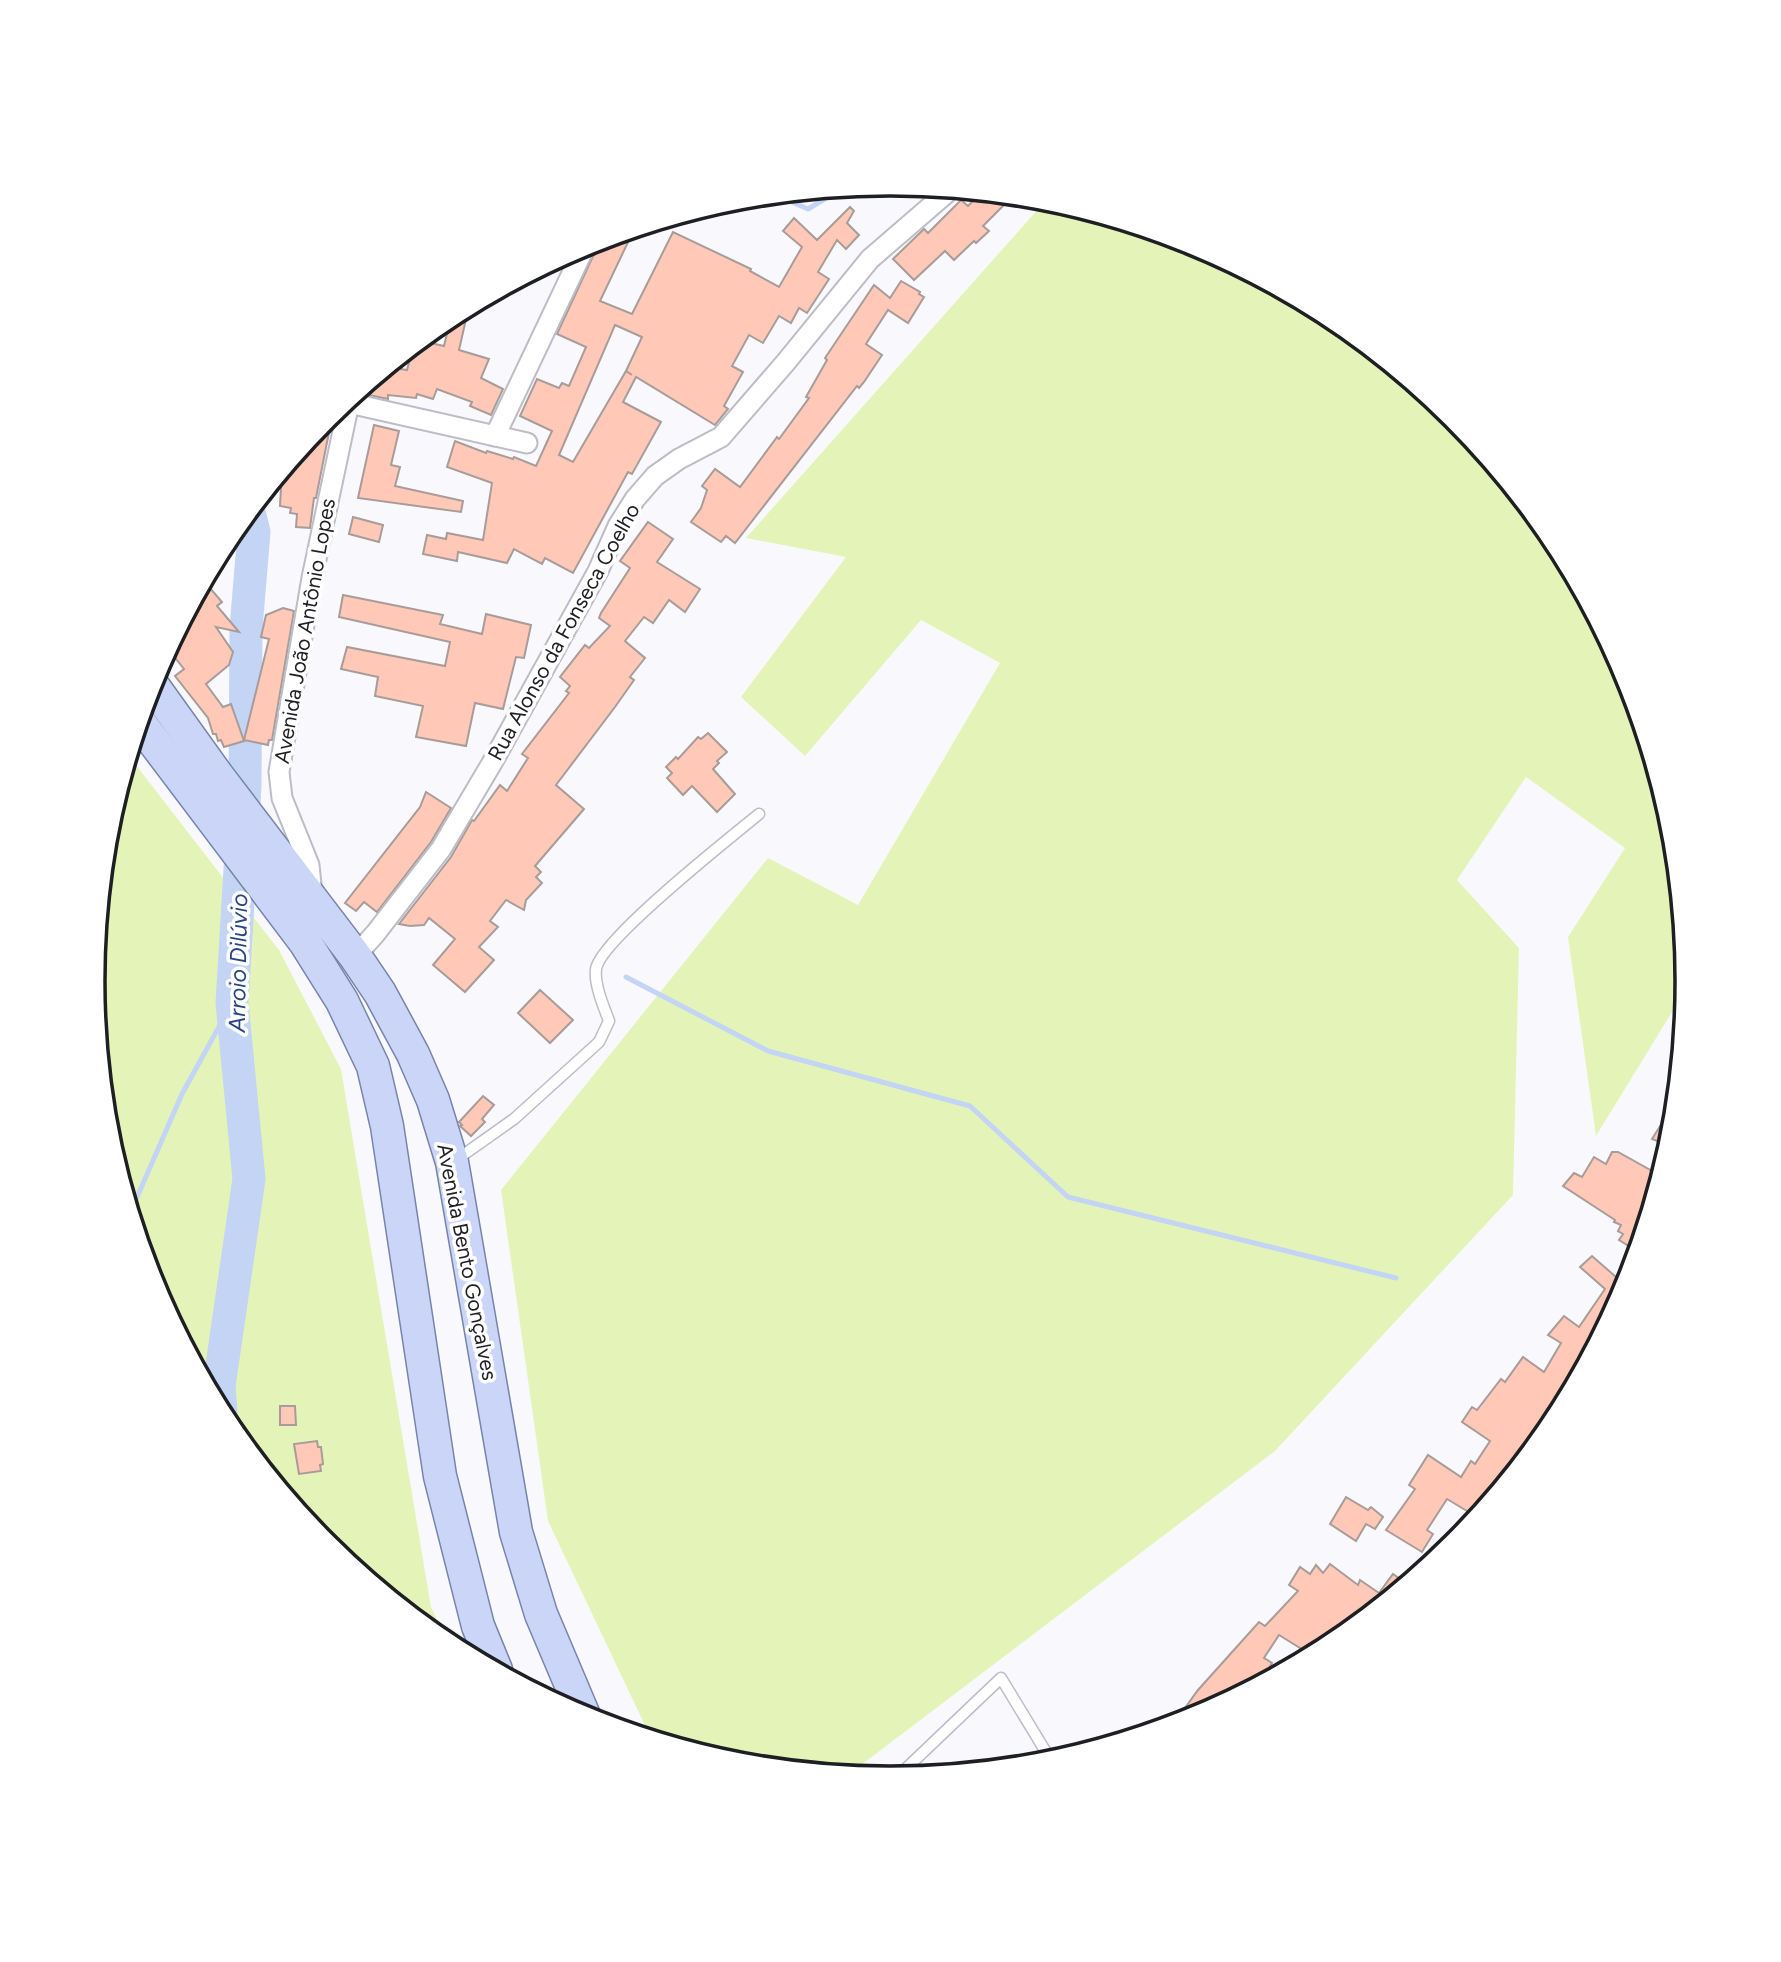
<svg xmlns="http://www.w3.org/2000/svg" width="1781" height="1962" font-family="Figtree,sans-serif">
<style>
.green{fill:#e4f4b9}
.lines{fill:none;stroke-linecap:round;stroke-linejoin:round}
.stream{stroke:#c3d4f5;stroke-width:5}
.river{stroke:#c3d4f5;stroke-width:33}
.building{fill:#ffc8b7;stroke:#a79c99;stroke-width:2;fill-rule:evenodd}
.lane-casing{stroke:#bcbdc7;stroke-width:13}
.street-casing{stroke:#bcbdc7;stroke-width:23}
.primary-casing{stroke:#7783a9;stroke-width:35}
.lane{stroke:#fff;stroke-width:10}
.street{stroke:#fff;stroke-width:19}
.primary{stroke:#cad5f7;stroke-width:32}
.labels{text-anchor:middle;stroke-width:7;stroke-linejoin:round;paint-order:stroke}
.street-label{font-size:21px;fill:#1e1f22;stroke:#fff}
.water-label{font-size:23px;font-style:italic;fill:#284485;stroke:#fff}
.rim{fill:none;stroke:#1e1f22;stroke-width:3.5}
</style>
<rect width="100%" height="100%" fill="#f9f9fd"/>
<g class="green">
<polygon points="1047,199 1196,244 1334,318 1455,417 1554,538 1628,676 1673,826 1688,981 1688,986 1596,1136 1568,937 1625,848 1526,777 1457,880 1519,948 1513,1195 1275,1451 848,1775 734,1763 651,1738 548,1521 501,1190 768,858 858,905 1000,663 921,620 805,756 741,697 846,557 746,538"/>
<polygon points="129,756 279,950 341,1069 431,1607 448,1644 326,1545 227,1424 153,1286 108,1136 93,981 108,825"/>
</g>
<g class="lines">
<g class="stream">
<polyline points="776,195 808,209 843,188"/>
<polyline points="626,977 768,1051 970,1106 1068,1197 1396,1278"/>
<polyline points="131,1211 182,1094 232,1003"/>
</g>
<polyline class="river" points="221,1413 219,1386 249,1179 232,1003 245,786 246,628 254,532 249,512"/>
</g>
<g class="building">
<polygon points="982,192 1014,195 983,226 989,231 976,243 974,241 954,260 945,251 914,280 893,259 924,229 928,233 961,200 968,206"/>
<path d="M850 207 854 211 847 223 859 235 846 249 837 240 818 272 829 279 807 313 799 308 791 323 779 316 763 343 749 335 732 366 743 372 724 406 728 409 715 425 636 377 623 402 661 422 632 474 628 472 573 573 545 558 542 564 514 549 507 563 458 552 457 561 423 554 427 535 446 539 447 533 483 540 492 483 447 467 455 441 486 453 487 451 513 459 514 457 536 466 552 431 520 416 537 379 559 388 562 383 569 386 586 347 557 334 601 239 621 233 630 238 600 301 632 314 673 232 751 269 750 271 779 287 802 247 783 231 794 218 817 240ZM615 325 642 337 626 371 632 375 626 371 573 462 559 455Z"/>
<polygon points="901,281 920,292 919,294 924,297 908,323 888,310 866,344 882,355 864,382 859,388 857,386 735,543 726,536 721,542 691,522 701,508 707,490 702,486 715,469 740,487 777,437 779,439 809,398 806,397 827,360 825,358 874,285 890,298"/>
<polygon points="469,306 459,350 489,359 481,378 503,389 491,415 470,406 472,402 437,389 433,399 417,394 416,398 388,395 388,399 364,394 366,384 388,367 407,370 413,346 425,348 426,342 444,346 451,317"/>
<polygon points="333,412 316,498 314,498 310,528 296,527 297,514 290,513 291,508 280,506 282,471"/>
<polygon points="374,425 399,431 391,465 400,467 395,486 463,501 461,512 358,498"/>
<polygon points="353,517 383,525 379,542 349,534"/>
<polygon points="648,522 673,539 657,562 700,589 685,612 669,600 653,623 644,617 625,641 645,658 630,677 634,680 615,707 556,785 584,809 535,866 541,872 536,877 542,883 526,900 524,910 506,900 490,921 498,927 479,947 494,960 465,992 433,965 455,939 429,918 424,925 410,926 399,924 451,857 472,820 474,821 500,785 507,791 528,758 522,754 569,693 566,691 570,686 560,677 585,645 589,648 610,626 599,618 601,613 630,568 620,561"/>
<polygon points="204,581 222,602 217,606 239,632 216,627 233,652 229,665 206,684 223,707 231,704 244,741 224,747 221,740 218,741 216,734 213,734 208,718 175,676 184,669 168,649"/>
<polygon points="343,595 443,615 440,624 482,634 486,614 531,625 524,658 516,657 503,709 475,703 466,746 416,737 423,706 375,696 378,677 341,669 347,647 445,666 450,642 339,617"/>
<polygon points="283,608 294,611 272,740 269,740 268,745 244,740 269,639 261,637 266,615"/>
<polygon points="708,733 727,752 717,761 719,763 713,769 735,794 717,812 692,786 683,795 667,778 672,773 666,767 676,757 678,759 698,737 701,739"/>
<polygon points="426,792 451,808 431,842 377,912 364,902 356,911 345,903 420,807"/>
<polygon points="540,990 573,1020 550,1043 518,1013"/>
<polygon points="483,1096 494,1105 482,1119 485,1122 471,1136 460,1126 462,1125 459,1122"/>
<polygon points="1662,1123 1674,1129 1670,1146 1652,1139"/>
<polygon points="1612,1152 1618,1152 1661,1176 1627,1287 1564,1405 1542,1438 1522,1463 1519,1461 1504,1485 1477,1517 1447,1499 1427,1530 1433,1534 1422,1552 1386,1530 1415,1489 1409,1485 1428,1455 1461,1477 1471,1461 1475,1464 1490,1441 1462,1422 1472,1407 1477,1410 1501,1379 1505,1382 1523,1357 1544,1372 1561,1343 1548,1335 1564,1316 1579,1327 1605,1289 1580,1267 1592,1256 1616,1277 1635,1250 1619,1240 1623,1234 1618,1231 1621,1225 1614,1222 1615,1220 1563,1186 1574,1173 1582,1177 1594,1157 1606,1164"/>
<polygon points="280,1406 295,1406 296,1425 280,1425"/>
<polygon points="317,1441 318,1447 321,1447 323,1464 320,1465 321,1471 299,1474 294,1444"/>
<polygon points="1346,1497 1368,1510 1371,1507 1383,1517 1375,1529 1366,1524 1356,1541 1330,1524"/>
<polygon points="1330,1564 1358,1585 1360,1580 1379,1593 1393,1574 1407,1584 1333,1645 1313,1656 1279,1635 1264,1658 1272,1663 1259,1684 1198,1717 1185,1708 1198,1690 1259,1622 1265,1626 1298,1591 1289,1585 1300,1567 1310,1574 1316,1565 1323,1573"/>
</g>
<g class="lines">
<g class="lane-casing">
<g id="lane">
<path d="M456 1160 514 1119 599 1042 609 1021C604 1007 594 985 596 969 600 940 730 838 759 814"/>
<polyline points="896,1778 1001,1678 1052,1762"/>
</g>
</g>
<g class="street-casing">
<g id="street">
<polyline points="349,403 527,443"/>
<polyline points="495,436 586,244"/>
<polyline points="312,894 309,865 282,798 279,772 312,578 350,398"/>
<polyline points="355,956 375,934 441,849 492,763 598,571 618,526 635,499 655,476 679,459 721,437 786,362 870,259 951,189"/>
</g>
</g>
<g class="primary-casing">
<g id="primary">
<polyline points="151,683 217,775 355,956 380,993 413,1054 433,1100 452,1162 516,1532 541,1614 585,1718"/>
<polyline points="139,722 305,942 342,1001 373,1066 387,1126 440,1476 478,1626 496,1670"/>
</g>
</g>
<use href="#lane" class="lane"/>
<use href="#street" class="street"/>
<use href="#primary" class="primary"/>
</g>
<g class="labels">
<g class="street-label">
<text transform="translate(305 631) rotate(-80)" y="7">Avenida João Antônio Lopes</text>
<text transform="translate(564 632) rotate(-61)" y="7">Rua Alonso da Fonseca Coelho</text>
<text transform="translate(467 1262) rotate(79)" y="7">Avenida Bento Gonçalves</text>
</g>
<g class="water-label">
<text transform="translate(238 963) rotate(-89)" y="8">Arroio Dilúvio</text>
</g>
</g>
<path d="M0 0H1781V1962H0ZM105 981a785 785 0 1 1 1570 0a785 785 0 1 1-1570 0Z" fill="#fff" fill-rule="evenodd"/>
<path class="rim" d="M105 981a785 785 0 1 1 1570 0a785 785 0 1 1-1570 0Z"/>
</svg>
